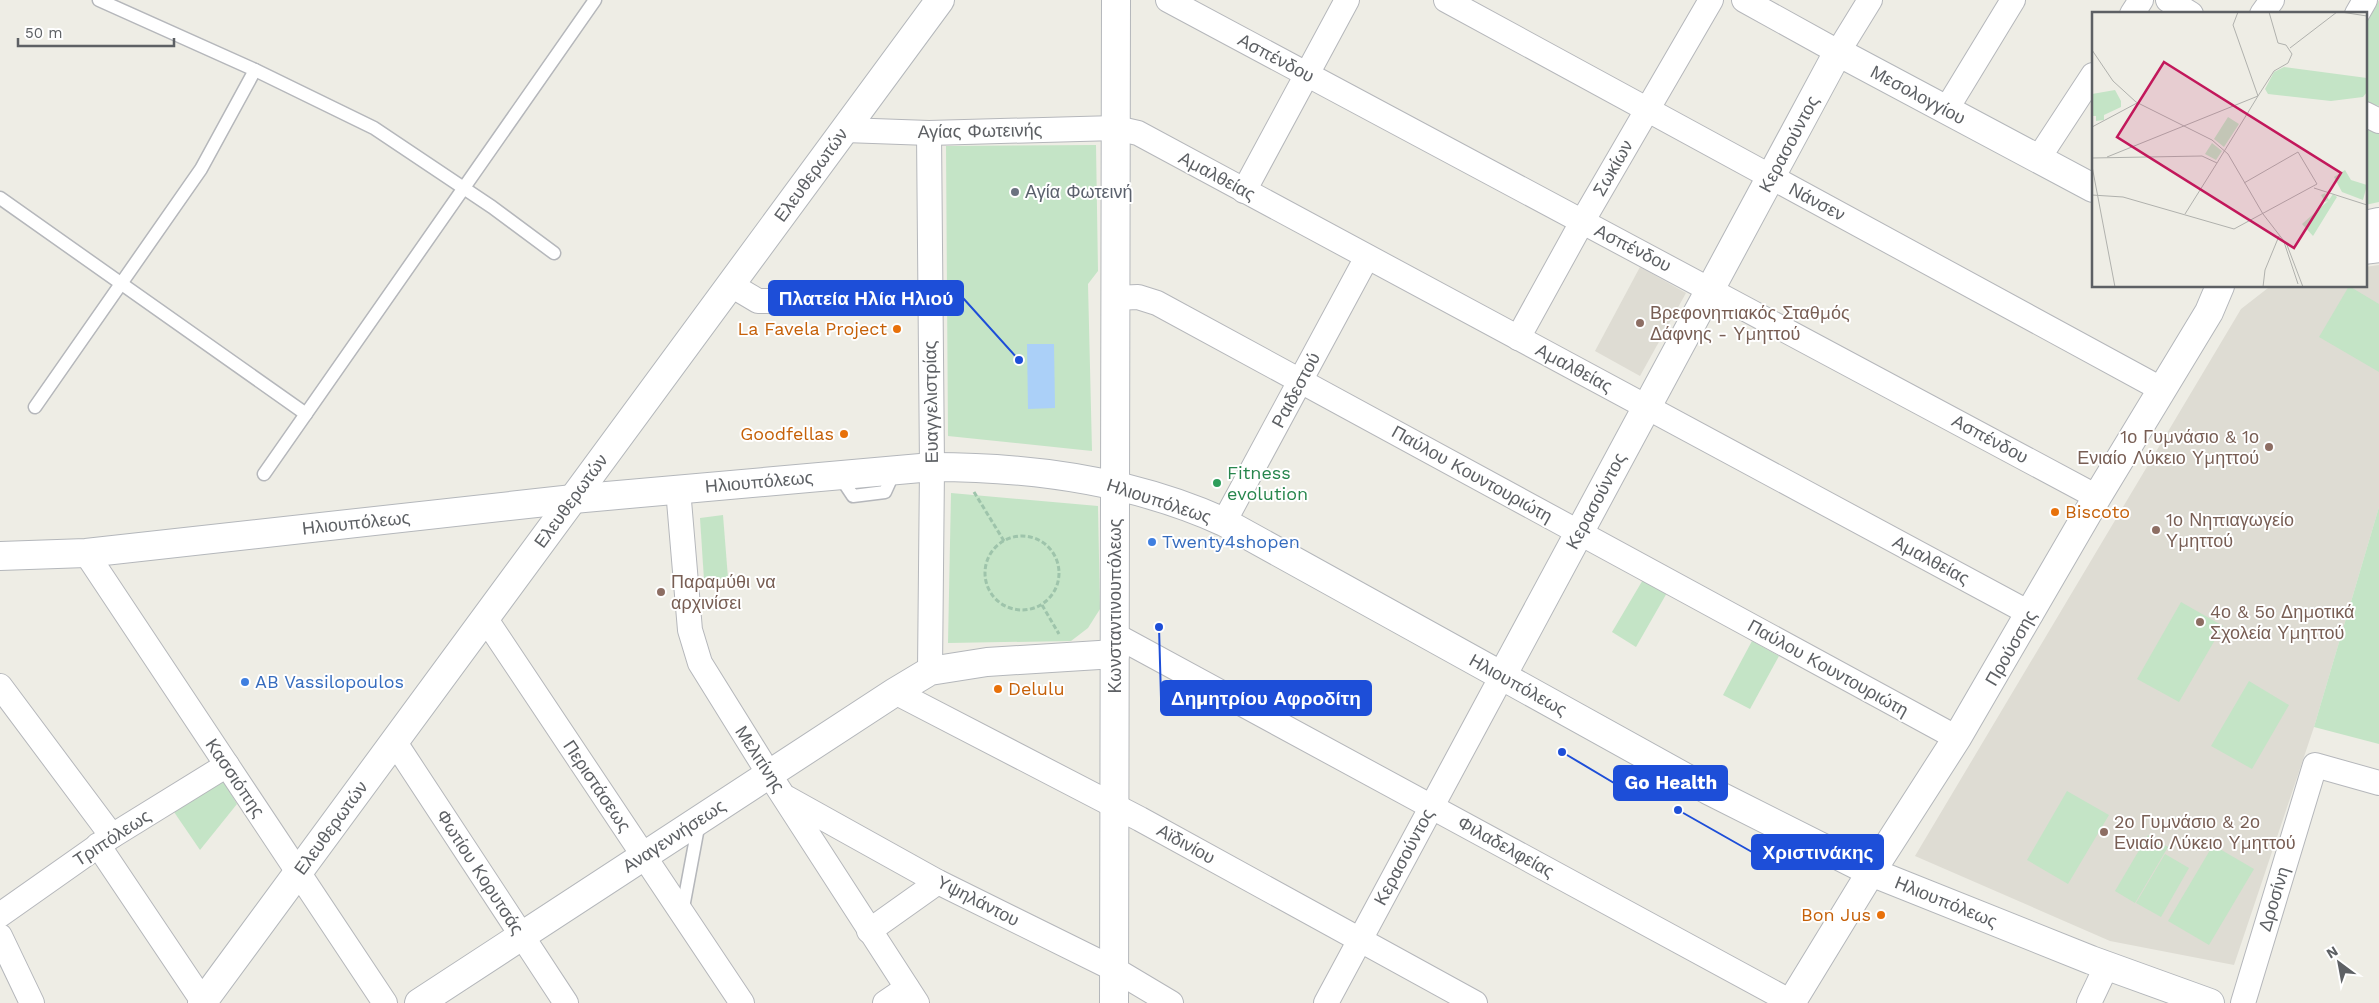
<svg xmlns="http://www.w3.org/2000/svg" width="2379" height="1003" font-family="'Work Sans',sans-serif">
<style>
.education{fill:#dedcd3}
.green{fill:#c4e4c6}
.water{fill:#abd0f8}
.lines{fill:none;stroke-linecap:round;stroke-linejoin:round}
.lane-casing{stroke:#b5b7bb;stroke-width:15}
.street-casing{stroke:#b5b7bb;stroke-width:26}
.secondary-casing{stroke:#b4b7bb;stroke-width:30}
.path{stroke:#9ec4ab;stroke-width:3;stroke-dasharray:5 2.5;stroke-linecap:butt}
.lane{stroke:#fff;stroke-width:12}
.street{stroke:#fff;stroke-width:24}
.secondary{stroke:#fff;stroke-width:28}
.worship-dot{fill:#6b7280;stroke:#fff;stroke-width:2}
.education-dot{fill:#8d6e63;stroke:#fff;stroke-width:2}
.food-dot{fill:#e8710a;stroke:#fff;stroke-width:2}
.leisure-dot{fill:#2e9e5b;stroke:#fff;stroke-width:2}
.shop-dot{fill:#3f7fe0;stroke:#fff;stroke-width:2}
.labels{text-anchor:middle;stroke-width:4;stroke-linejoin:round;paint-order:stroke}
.street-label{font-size:18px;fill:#5d6064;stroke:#fff}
.worship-label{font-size:18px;fill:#5b616d;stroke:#fff;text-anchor:start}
.education-label{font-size:18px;fill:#785e54;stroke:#fff;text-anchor:start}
.food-label{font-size:18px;fill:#c56008;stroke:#fff;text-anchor:end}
.leisure-label{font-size:18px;fill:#27864d;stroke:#fff;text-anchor:start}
.shop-label{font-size:18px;fill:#366cbe;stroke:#fff;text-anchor:start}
.inset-road{fill:none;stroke:#b0b1ad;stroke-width:1}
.view{fill:#c2185b;fill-opacity:0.15;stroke:#c2185b;stroke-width:2.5}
.inset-edge{fill:none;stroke:#5d6064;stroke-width:2.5}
.leader{fill:none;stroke:#1d4ed8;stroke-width:2}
.callout-dot{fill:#1d4ed8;stroke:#fff;stroke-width:2}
.callout{fill:#1d4ed8;stroke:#1d4ed8;stroke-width:2}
.callout-label{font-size:19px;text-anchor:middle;font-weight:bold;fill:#fff}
</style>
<rect width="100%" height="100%" fill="#eeede5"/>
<g class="education">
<polygon points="2379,265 2379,507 2314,727 2234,965 2110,941 1915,856 2241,309 2268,288 2274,286 2365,286 2365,267"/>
<polygon points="1640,267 1686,293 1640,376 1595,351"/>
</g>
<g class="green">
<polygon points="2379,0 2379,106 2365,102 2365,26"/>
<polygon points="2365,127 2379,133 2379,202 2365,205"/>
<polygon points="1096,145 1098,271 1088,284 1092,451 948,436 946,146"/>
<polygon points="2349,286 2379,304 2379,372 2319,337"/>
<polygon points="951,493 1098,506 1100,609 1088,628 1071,641 948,643"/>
<polygon points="2379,507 2379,744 2314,727"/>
<polygon points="723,515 728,578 704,580 700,518"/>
<polygon points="1644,578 1668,591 1636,647 1612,632"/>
<polygon points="2181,602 2223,626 2179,702 2137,679"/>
<polygon points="1752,641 1779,656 1750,709 1723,695"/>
<polygon points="2249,681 2289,705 2252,769 2211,746"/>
<polygon points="220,776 237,804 200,850 172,809"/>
<polygon points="2067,791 2109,815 2068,884 2027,860"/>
<polygon points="2148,835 2168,847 2135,903 2115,891"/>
<polygon points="2213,845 2254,869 2209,945 2168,921"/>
<polygon points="2165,854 2189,868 2161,917 2136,903"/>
</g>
<polygon class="water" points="1027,344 1054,344 1055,408 1028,409"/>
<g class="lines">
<g class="lane-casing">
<g id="lane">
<polyline points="99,0 255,70 374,128 492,207 554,253"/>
<polyline points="0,198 306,414"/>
<polyline points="35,407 201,169 255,70"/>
<polyline points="264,474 595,0"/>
<polyline points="839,475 853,496 885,492 895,470"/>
<polyline points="682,913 699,822"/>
</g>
</g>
<g class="street-casing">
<g id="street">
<polyline points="1168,0 2097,497"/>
<polyline points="1446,0 2161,389"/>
<polyline points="1744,0 1838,52 1870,0"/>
<polyline points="2168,0 2191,14"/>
<polyline points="2132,14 2141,0"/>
<polyline points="2262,14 2272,0"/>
<polyline points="2357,14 2365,0"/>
<polyline points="1946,110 2013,0"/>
<polyline points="2365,114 2379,121"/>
<polyline points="845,130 929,133 1116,128 1138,133 2031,614"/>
<polyline points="929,133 932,467 930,671"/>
<polyline points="2038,159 2093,75"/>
<polyline points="1244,191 1347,0"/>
<polyline points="731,285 758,301 929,302"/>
<polyline points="1115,298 1138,297 1157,303 1957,738"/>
<polyline points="1518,338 1582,222 1711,0"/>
<polyline points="678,489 690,630 700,663 769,774 917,1003"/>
<polyline points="1224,522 1367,257"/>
<polyline points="86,553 385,1003"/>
<polyline points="485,618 742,1003"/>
<polyline points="1115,635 1793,1003"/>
<polyline points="0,686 112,836"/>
<polyline points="895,692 1140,819 1475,1003"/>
<polyline points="394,741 566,1003"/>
<polyline points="787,798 938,882 1114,969 1171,1003"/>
<polyline points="98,845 204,1003"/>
<polyline points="0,915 112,836 227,765"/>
<polyline points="869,931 938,882"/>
<polyline points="0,936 32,1003"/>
<polyline points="885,1003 907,988"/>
<polyline points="1326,1003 1502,676"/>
<polyline points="2089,1003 2107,965"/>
<polyline points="2243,1003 2315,765 2379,783"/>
</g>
</g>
<g class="secondary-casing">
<g id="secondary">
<polyline points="2365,225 2379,222"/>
<polyline points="2365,250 2379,248"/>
<path d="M0 556 86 553 573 499 932 467C1032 467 1132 480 1224 522L1708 790 1871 872 2091 960 2210 1003"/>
<polyline points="1502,676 1838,52 2093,188"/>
<polyline points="202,1003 940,0"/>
<polyline points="419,1003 895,692 930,671 987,662 1115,654"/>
<polyline points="1114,1003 1116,0"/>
<polyline points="1791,1003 1871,872 1957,738 2097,497 2209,312 2220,286"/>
</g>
</g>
<g class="path">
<polyline points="974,492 1004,541"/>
<circle cx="1022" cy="573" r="37"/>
<polyline points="1042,605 1059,634"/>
</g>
<use href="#lane" class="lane"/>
<use href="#street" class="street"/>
<use href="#secondary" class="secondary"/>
</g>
<circle class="worship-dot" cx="1015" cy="192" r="5"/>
<g class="education-dot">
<circle cx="1640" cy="323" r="5"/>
<circle cx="2269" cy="447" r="5"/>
<circle cx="2156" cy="530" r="5"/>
<circle cx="661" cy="592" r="5"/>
<circle cx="2200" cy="622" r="5"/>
<circle cx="2104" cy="832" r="5"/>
</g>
<g class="food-dot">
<circle cx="897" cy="329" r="5"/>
<circle cx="844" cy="434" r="5"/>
<circle cx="2055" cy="512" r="5"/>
<circle cx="998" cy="689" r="5"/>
<circle cx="1881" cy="915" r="5"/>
</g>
<circle class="leisure-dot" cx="1217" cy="483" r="5"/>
<g class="shop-dot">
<circle cx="1152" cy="542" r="5"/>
<circle cx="245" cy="682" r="5"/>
</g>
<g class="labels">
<g class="street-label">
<text transform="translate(1276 58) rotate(28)" y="6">Ασπένδου</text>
<text transform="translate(1918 95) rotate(28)" y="6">Μεσολογγίου</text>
<text transform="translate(980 131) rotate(-1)" y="6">Αγίας Φωτεινής</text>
<text transform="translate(1789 144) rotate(-62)" y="6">Κερασούντος</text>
<text transform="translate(1613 168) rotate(-60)" y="6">Σωκίων</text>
<text transform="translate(811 175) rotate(-54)" y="6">Ελευθερωτών</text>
<text transform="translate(1217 176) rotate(28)" y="6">Αμαλθείας</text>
<text transform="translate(1817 202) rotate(28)" y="6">Νάνσεν</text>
<text transform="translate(1633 248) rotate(27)" y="6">Ασπένδου</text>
<text transform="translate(1574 368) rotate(28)" y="6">Αμαλθείας</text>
<text transform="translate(1296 390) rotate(-62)" y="6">Ραιδεστού</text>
<text transform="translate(931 402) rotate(-91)" y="6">Ευαγγελιστρίας</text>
<text transform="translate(1990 439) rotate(28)" y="6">Ασπένδου</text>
<text transform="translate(1472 474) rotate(29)" y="6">Παύλου Κουντουριώτη</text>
<text transform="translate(759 482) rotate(-5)" y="6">Ηλιουπόλεως</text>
<text transform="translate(571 501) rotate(-54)" y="6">Ελευθερωτών</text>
<text transform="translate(1159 501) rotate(18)" y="6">Ηλιουπόλεως</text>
<text transform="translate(1596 501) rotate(-62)" y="6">Κερασούντος</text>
<text transform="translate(356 523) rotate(-6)" y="6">Ηλιουπόλεως</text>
<text transform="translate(1931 560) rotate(28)" y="6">Αμαλθείας</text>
<text transform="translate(1115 606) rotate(-90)" y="6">Κωνσταντινουπόλεως</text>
<text transform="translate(2011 648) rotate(-60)" y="6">Προύσσης</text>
<text transform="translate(1828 668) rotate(29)" y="6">Παύλου Κουντουριώτη</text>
<text transform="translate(1518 685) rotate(29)" y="6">Ηλιουπόλεως</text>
<text transform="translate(760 759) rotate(57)" y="6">Μελιτίνης</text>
<text transform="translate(235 778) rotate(56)" y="6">Κασσιόπης</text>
<text transform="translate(597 786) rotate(56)" y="6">Περιστάσεως</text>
<text transform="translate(331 828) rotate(-54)" y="6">Ελευθερωτών</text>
<text transform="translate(674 836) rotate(-33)" y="6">Αναγεννήσεως</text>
<text transform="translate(112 838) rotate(-33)" y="6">Τριπόλεως</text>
<text transform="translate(1186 844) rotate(29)" y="6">Αϊδινίου</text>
<text transform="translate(1506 847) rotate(29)" y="6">Φιλαδελφείας</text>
<text transform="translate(1404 857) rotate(-62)" y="6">Κερασούντος</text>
<text transform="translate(480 872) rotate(57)" y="6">Φωτίου Κορυτσάς</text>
<text transform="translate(2274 899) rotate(-73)" y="6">Δροσίνη</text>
<text transform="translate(978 901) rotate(27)" y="6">Υψηλάντου</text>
<text transform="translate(1946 902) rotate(22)" y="6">Ηλιουπόλεως</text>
</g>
<g class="worship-label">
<text x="1025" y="198">Αγία Φωτεινή</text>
</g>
<g class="education-label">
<text x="1650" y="319">Βρεφονηπιακός Σταθμός<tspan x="1650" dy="21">Δάφνης - Υμηττού</tspan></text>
<text x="2259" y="443" text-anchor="end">1ο Γυμνάσιο &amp; 1ο<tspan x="2259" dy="21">Ενιαίο Λύκειο Υμηττού</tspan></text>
<text x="2166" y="526">1ο Νηπιαγωγείο<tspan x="2166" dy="21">Υμηττού</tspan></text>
<text x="671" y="588">Παραμύθι να<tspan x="671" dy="21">αρχινίσει</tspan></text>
<text x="2210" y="618">4ο &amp; 5ο Δημοτικά<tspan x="2210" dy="21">Σχολεία Υμηττού</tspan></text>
<text x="2114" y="828">2ο Γυμνάσιο &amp; 2ο<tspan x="2114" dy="21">Ενιαίο Λύκειο Υμηττού</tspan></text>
</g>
<g class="food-label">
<text x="887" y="335">La Favela Project</text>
<text x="834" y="440">Goodfellas</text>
<text x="2065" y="518" text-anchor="start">Biscoto</text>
<text x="1008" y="695" text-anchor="start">Delulu</text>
<text x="1871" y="921">Bon Jus</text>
</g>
<g class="leisure-label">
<text x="1227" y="479">Fitness<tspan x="1227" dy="21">evolution</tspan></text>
</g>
<g class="shop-label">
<text x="1162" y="548">Twenty4shopen</text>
<text x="255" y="688">AB Vassilopoulos</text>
</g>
</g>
<g transform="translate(2092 12)">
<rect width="275" height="275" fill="#eeede5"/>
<path d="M192 55 275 66V80L271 85 239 89 176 82 173 77 182 60ZM23 78 29 89V95L12 103V108L4 109V104H0V82ZM136 105 147 112 132 135 122 127ZM120 131 130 139 124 148 113 142ZM253 158 259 168 275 173 271 188 250 180 242 165ZM233 181 237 188 241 182 245 185 221 224 210 212 236 189 233 190 229 183Z" fill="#c4e4c6"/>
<path class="inset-road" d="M146 0 141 13 166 84M249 0 275 4M198 36 245 0M0 38 21 69 44 90 120 128 136 142 171 202 195 233 211 275M166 84 182 59 196 51 200 42 194 33 186 31 177 0M0 115 45 91M15 145 166 84M0 146 110 144 125 151 166 84M0 154 23 275M152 171 206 140 225 172M222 176 275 193M0 183 31 185 142 217 225 172M93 202 125 151M192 230 206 272M171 275 173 258 187 224"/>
<path class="view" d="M72 50 249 161 202 236 25 125Z"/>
<rect width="275" height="275" class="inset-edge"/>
</g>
<path class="leader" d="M1019 360L963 298M1159 627L1161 698M1562 752L1614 783M1678 810L1752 852"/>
<g class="callout-dot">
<circle cx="1019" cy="360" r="5"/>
<circle cx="1159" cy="627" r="5"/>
<circle cx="1562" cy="752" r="5"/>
<circle cx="1678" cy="810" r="5"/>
</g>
<g class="callout">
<rect x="769" y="281" width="194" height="34" rx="5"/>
<rect x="1161" y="681" width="210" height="34" rx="5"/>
<rect x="1614" y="766" width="113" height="34" rx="5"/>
<rect x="1752" y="835" width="131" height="34" rx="5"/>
</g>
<g class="callout-label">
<text x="866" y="305">Πλατεία Ηλία Ηλιού</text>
<text x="1266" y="705">Δημητρίου Αφροδίτη</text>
<text x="1671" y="789">Go Health</text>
<text x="1818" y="859">Χριστινάκης</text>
</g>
<g transform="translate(2339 963) rotate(328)" stroke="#ffffff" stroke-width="4" paint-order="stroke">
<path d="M0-4L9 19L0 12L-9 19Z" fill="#5d6064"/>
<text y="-8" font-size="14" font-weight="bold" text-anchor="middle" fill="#5d6064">N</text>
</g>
<path d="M18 38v8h156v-8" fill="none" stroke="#5d6064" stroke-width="2.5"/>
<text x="25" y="38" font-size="15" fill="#5d6064" stroke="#ffffff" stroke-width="4" paint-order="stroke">50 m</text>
</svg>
